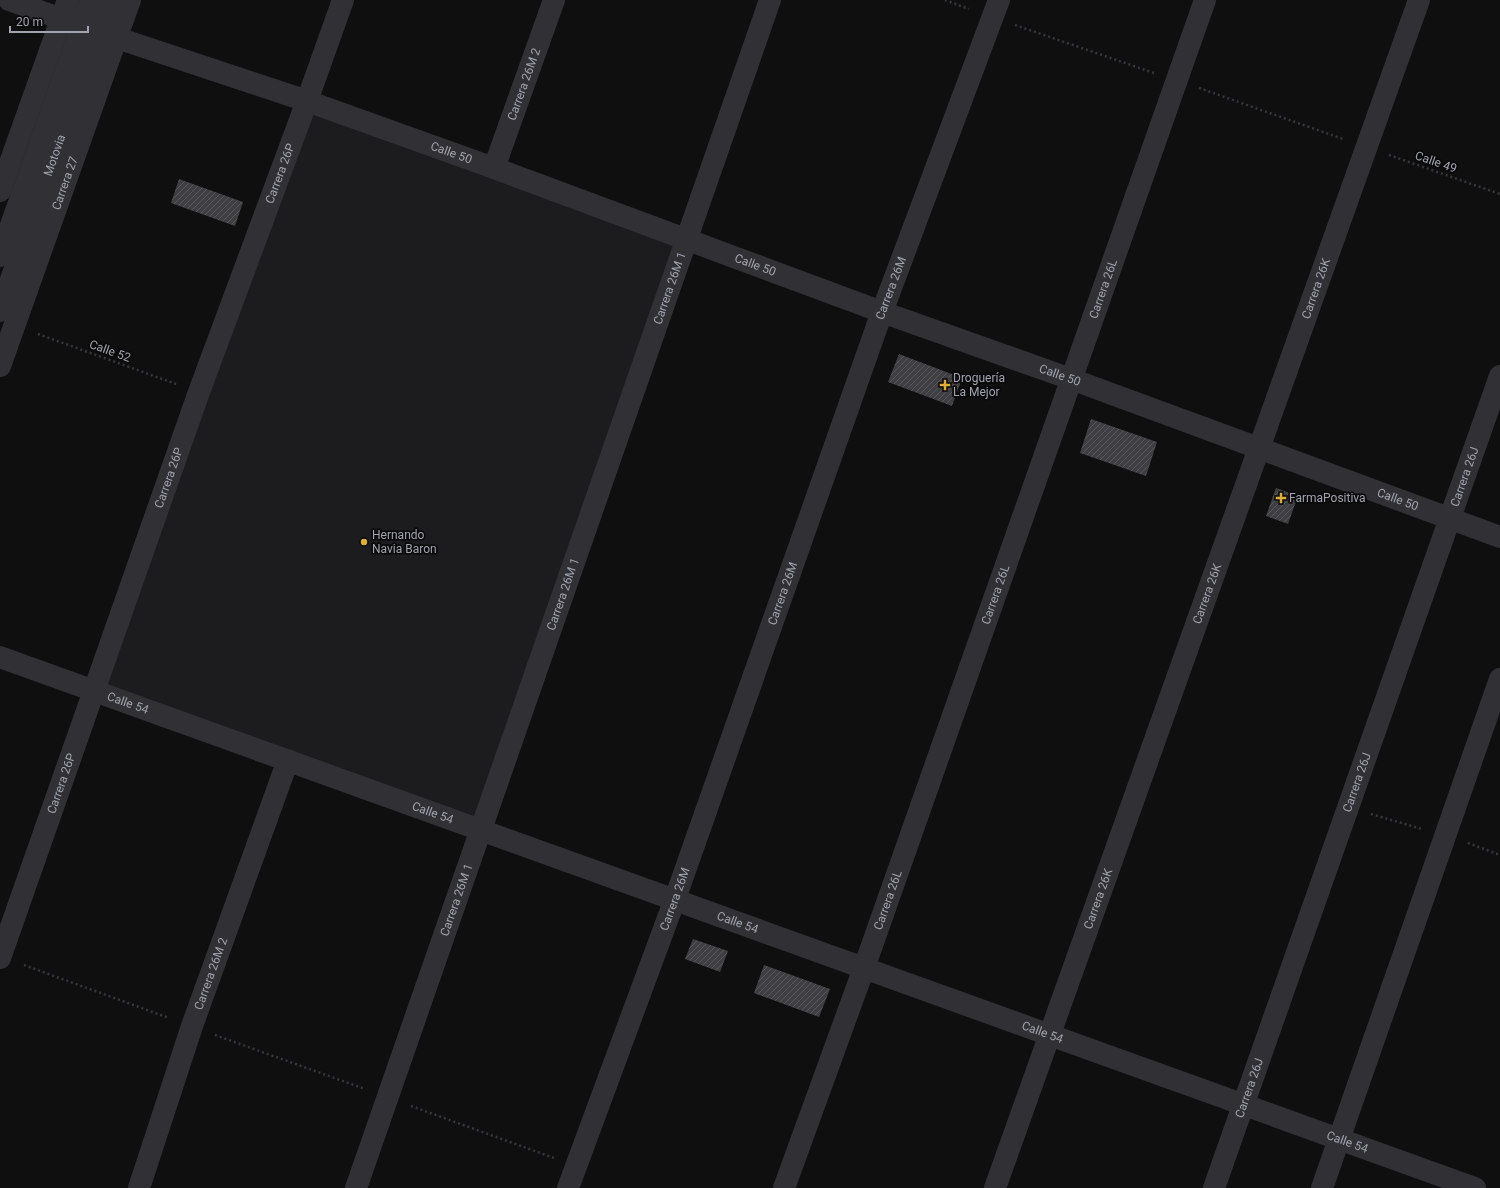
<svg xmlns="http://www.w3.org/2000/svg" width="1500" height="1188" font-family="Roboto,sans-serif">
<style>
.built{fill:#1c1b1d}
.building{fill:url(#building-hatch)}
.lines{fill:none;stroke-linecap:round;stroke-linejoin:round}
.path{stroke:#37383c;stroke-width:2.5;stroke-dasharray:2 3;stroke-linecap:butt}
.minor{stroke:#313135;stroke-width:22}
.poi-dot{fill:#dfb039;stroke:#0a0a0b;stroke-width:1.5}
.labels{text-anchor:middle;stroke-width:3.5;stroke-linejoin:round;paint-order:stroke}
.street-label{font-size:12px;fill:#a2a5b0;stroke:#0a0a0b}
.poi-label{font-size:12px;fill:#a2a5b0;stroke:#0a0a0b;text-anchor:start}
</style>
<defs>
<pattern id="building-hatch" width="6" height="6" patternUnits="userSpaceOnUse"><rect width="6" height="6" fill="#3f3f43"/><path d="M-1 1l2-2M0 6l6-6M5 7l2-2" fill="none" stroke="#58585c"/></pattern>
</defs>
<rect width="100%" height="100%" fill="#0f0f10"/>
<polygon class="built" points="307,101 687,239 480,830 94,691"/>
<g class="building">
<polygon points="179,179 243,202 235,226 171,203"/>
<polygon points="899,354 962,378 952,406 888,382"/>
<polygon points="1091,419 1157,442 1146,476 1080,453"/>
<polygon points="1276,488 1298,496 1288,524 1266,516"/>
<polygon points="693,939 728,951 720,972 685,959"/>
<polygon points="764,965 830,989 819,1017 754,993"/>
</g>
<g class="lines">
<g class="path">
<polyline points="945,0 969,9"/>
<polyline points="1015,25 1154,73"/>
<polyline points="1199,88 1343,139"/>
<polyline points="1389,155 1500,194"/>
<polyline points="38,334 176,384"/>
<polyline points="1371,814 1422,829"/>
<polyline points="1468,843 1500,855"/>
<polyline points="24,965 169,1018"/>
<polyline points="215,1035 365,1089"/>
<polyline points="411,1106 554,1158"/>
</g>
<g class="minor">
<path id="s1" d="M9 0 81 26 307 101 494 168 882 312 1071 379 1500 537"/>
<path id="s2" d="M494 168 554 0"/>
<polyline points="0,191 68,0"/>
<polyline points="0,256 91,0"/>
<path id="s3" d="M0 311 109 0"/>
<path id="s4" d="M0 366 130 0"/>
<path id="s5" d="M0 657 1475 1188"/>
<path id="s6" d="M0 958 199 392 307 101 343 0"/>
<path id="s7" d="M139 1188 192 1026 288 760"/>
<path id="s8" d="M356 1188 770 0"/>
<path id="s9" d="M568 1188 675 899 882 312 999 0"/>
<path id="s10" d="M784 1188 864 968 1205 0"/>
<path id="s11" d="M995 1188 1419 0"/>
<path id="s12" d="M1214 1188 1500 376"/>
<polyline points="1322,1188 1500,679"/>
</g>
</g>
<g class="poi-dot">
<path d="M943 379h4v4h4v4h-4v4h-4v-4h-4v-4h4z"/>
<path d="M1279 492h4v4h4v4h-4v4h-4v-4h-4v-4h4z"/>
<circle cx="364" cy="542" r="4"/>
</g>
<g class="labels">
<g class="street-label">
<text dy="4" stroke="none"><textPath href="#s2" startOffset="89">Carrera 26M 2</textPath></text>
<text dy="4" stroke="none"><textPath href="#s1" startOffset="468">Calle 50</textPath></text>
<text dy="4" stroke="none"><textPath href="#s3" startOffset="165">Motovia</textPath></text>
<text transform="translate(1436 162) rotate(19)" y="4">Calle 49</text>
<text dy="4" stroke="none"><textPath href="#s6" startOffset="833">Carrera 26P</textPath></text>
<text dy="4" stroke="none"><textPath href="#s4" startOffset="194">Carrera 27</textPath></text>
<text dy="4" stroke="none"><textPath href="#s1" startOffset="792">Calle 50</textPath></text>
<text dy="4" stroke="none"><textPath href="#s8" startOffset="953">Carrera 26M 1</textPath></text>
<text dy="4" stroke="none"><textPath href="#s9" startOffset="956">Carrera 26M</textPath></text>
<text dy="4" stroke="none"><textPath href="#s10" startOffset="954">Carrera 26L</textPath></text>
<text dy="4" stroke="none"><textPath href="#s11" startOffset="955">Carrera 26K</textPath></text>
<text transform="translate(110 351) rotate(20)" y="4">Calle 52</text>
<text dy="4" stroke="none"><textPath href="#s1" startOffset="1116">Calle 50</textPath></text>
<text dy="4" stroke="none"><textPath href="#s12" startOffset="754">Carrera 26J</textPath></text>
<text dy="4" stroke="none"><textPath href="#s6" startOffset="509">Carrera 26P</textPath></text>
<text dy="4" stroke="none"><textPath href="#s1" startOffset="1476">Calle 50</textPath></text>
<text dy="4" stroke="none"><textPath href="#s8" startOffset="629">Carrera 26M 1</textPath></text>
<text dy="4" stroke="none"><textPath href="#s9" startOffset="632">Carrera 26M</textPath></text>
<text dy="4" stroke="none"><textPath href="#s10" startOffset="630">Carrera 26L</textPath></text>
<text dy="4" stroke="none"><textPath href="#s11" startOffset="631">Carrera 26K</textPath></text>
<text dy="4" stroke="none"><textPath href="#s5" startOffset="136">Calle 54</textPath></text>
<text dy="4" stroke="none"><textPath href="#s12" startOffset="430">Carrera 26J</textPath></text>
<text dy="4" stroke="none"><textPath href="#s6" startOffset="185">Carrera 26P</textPath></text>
<text dy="4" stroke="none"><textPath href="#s5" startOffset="460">Calle 54</textPath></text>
<text dy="4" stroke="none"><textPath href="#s9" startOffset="308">Carrera 26M</textPath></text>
<text dy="4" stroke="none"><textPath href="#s11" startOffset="307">Carrera 26K</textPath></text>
<text dy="4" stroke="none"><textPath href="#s8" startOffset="305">Carrera 26M 1</textPath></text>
<text dy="4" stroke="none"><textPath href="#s10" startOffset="306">Carrera 26L</textPath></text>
<text dy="4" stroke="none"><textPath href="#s5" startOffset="784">Calle 54</textPath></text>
<text dy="4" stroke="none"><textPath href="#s7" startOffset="226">Carrera 26M 2</textPath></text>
<text dy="4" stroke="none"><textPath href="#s5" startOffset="1108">Calle 54</textPath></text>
<text dy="4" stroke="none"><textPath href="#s12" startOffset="106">Carrera 26J</textPath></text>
<text dy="4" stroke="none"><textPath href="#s5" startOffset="1432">Calle 54</textPath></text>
</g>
<g class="poi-label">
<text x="953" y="382">Droguería<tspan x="953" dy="14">La Mejor</tspan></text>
<text x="1289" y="502">FarmaPositiva</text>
<text x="372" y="539">Hernando<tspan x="372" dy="14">Navia Baron</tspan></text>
</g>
</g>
<path d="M10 26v6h78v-6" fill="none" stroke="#a2a5b0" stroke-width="2"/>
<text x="16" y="26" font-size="12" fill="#a2a5b0" stroke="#0a0a0b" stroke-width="3" paint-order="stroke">20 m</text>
</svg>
